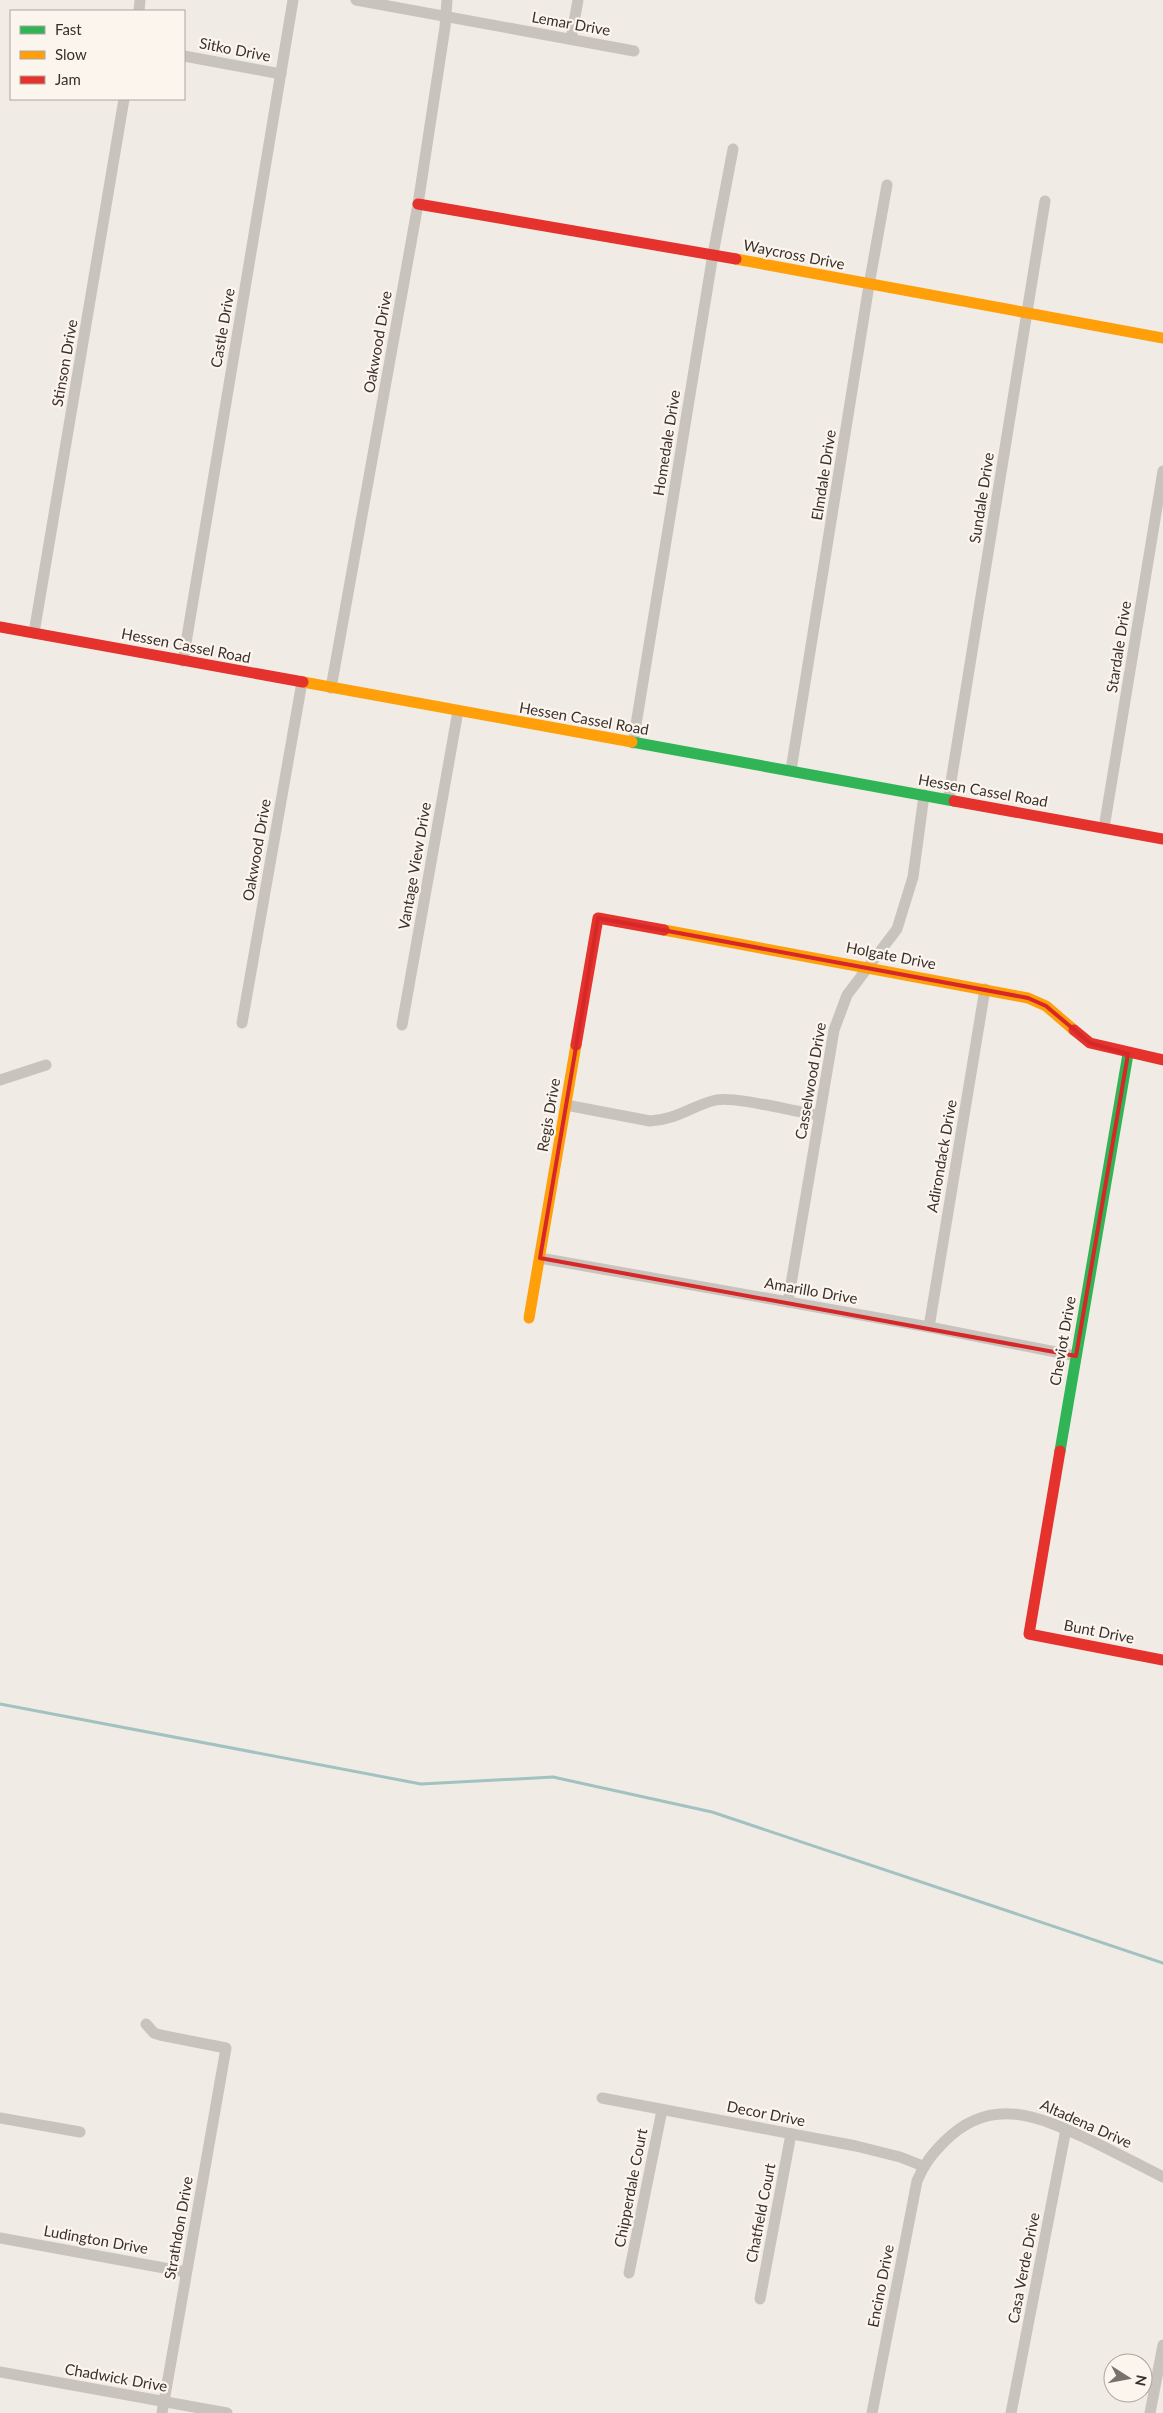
<svg xmlns="http://www.w3.org/2000/svg" width="1163" height="2413" font-family="Lato,sans-serif">
<style>
.lines{fill:none;stroke-linecap:round;stroke-linejoin:round}
.stream{stroke:#a1c2c1;stroke-width:3}
.street{stroke:#c9c3be;stroke-width:11}
.fast{stroke:#30b455;stroke-width:11}
.slow{stroke:#ff9f0a;stroke-width:11}
.jam{stroke:#e5322d;stroke-width:11}
.marked{fill:none;stroke:#d62828;stroke-width:4;stroke-linejoin:round}
.labels{text-anchor:middle;stroke-width:4.5;stroke-linejoin:round;paint-order:stroke}
.street-label{font-size:15px;fill:#3b302b;stroke:#fbf5ee}
</style>
<rect width="100%" height="100%" fill="#f0ebe5"/>
<g class="lines">
<polyline class="stream" points="0,1704 421,1784 553,1777 712,1812 1163,1963"/>
<g class="street">
<polyline points="356,0 634,51"/>
<polyline points="139,11 140,0"/>
<polyline points="571,39 578,0"/>
<polyline points="184,56 281,74"/>
<polyline points="34,633 124,99"/>
<polyline points="183,661 293,0"/>
<polyline points="331,688 418,204 445,27 447,0"/>
<polyline points="633,743 713,254 733,149"/>
<polyline points="791,770 869,285 887,185"/>
<polyline points="948,800 1045,201"/>
<polyline points="1104,828 1163,471"/>
<polyline points="242,1023 302,682"/>
<polyline points="402,1025 458,711"/>
<polyline points="0,1080 46,1065"/>
<path d="M566 1105 650 1121C677 1120 693 1105 716 1100 735 1096 796 1112 819 1115"/>
<polyline points="540,1258 929,1327 1076,1356"/>
<polyline points="788,1302 834,1030 847,995 897,929 913,877 924,795"/>
<polyline points="929,1327 985,989"/>
<polyline points="146,2024 154,2033 160,2035 226,2048 162,2413"/>
<polyline points="602,2098 856,2146 900,2157 923,2166"/>
<polyline points="0,2118 80,2132"/>
<polyline points="0,2238 186,2272"/>
<polyline points="629,2273 662,2110"/>
<polyline points="760,2299 791,2134"/>
<polyline points="0,2372 227,2413"/>
<path d="M872 2413 917 2181C924 2164 932 2154 945 2141 992 2094 1040 2117 1092 2141 1116 2153 1140 2165 1163 2177"/>
<polyline points="1011,2413 1066,2129"/>
<polyline points="1150,2413 1163,2345"/>
</g>
<g class="fast">
<polyline points="632,742 954,801"/>
<polyline points="1060,1451 1128,1054"/>
</g>
<g class="slow">
<polyline points="736,259 1163,338"/>
<polyline points="303,682 632,742"/>
<polyline points="664,930 1028,998 1046,1006 1074,1030"/>
<polyline points="529,1318 576,1045"/>
</g>
<g class="jam">
<polyline points="418,204 736,259"/>
<polyline points="0,627 303,682"/>
<polyline points="954,801 1163,839"/>
<polyline points="1074,1030 1090,1043 1163,1060"/>
<polyline points="576,1045 598,918 664,930"/>
<polyline points="1060,1451 1029,1634 1163,1660"/>
</g>
</g>
<path class="marked" d="M598 918 1028 998 1046 1006 1090 1043 1128 1054 1076 1356 540 1258Z"/>
<g class="labels">
<g class="street-label">
<text transform="translate(571 24) rotate(10)" y="5">Lemar Drive</text>
<text transform="translate(235 50) rotate(11)" y="5">Sitko Drive</text>
<text transform="translate(794 255) rotate(11)" y="5">Waycross Drive</text>
<text transform="translate(223 328) rotate(-80)" y="5">Castle Drive</text>
<text transform="translate(378 342) rotate(-80)" y="5">Oakwood Drive</text>
<text transform="translate(65 363) rotate(-80)" y="5">Stinson Drive</text>
<text transform="translate(667 443) rotate(-81)" y="5">Homedale Drive</text>
<text transform="translate(824 475) rotate(-81)" y="5">Elmdale Drive</text>
<text transform="translate(982 498) rotate(-81)" y="5">Sundale Drive</text>
<text transform="translate(186 646) rotate(11)" y="5">Hessen Cassel Road</text>
<text transform="translate(1119 647) rotate(-81)" y="5">Stardale Drive</text>
<text transform="translate(584 719) rotate(10)" y="5">Hessen Cassel Road</text>
<text transform="translate(983 791) rotate(10)" y="5">Hessen Cassel Road</text>
<text transform="translate(257 850) rotate(-80)" y="5">Oakwood Drive</text>
<text transform="translate(415 866) rotate(-80)" y="5">Vantage View Drive</text>
<text transform="translate(891 956) rotate(11)" y="5">Holgate Drive</text>
<text transform="translate(811 1081) rotate(-80)" y="5">Casselwood Drive</text>
<text transform="translate(549 1115) rotate(-80)" y="5">Regis Drive</text>
<text transform="translate(942 1156) rotate(-80)" y="5">Adirondack Drive</text>
<text transform="translate(811 1291) rotate(10)" y="5">Amarillo Drive</text>
<text transform="translate(1063 1341) rotate(-80)" y="5">Cheviot Drive</text>
<text transform="translate(1099 1632) rotate(11)" y="5">Bunt Drive</text>
<text transform="translate(766 2114) rotate(11)" y="5">Decor Drive</text>
<text transform="translate(1086 2124) rotate(24)" y="5">Altadena Drive</text>
<text transform="translate(631 2188) rotate(-79)" y="5">Chipperdale Court</text>
<text transform="translate(761 2213) rotate(-79)" y="5">Chatfield Court</text>
<text transform="translate(179 2228) rotate(-80)" y="5">Strathdon Drive</text>
<text transform="translate(96 2240) rotate(10)" y="5">Ludington Drive</text>
<text transform="translate(1024 2268) rotate(-79)" y="5">Casa Verde Drive</text>
<text transform="translate(881 2286) rotate(-79)" y="5">Encino Drive</text>
<text transform="translate(116 2378) rotate(10)" y="5">Chadwick Drive</text>
</g>
</g>
<rect x="10" y="10" width="175" height="90" fill="#fbf5ee" stroke="#aea6a0"/>
<rect x="20" y="26" width="25" height="8" fill="#30b455" stroke="#aea6a0"/>
<text x="55" y="35" font-size="15" fill="#3b302b">Fast</text>
<rect x="20" y="51" width="25" height="8" fill="#ff9f0a" stroke="#aea6a0"/>
<text x="55" y="60" font-size="15" fill="#3b302b">Slow</text>
<rect x="20" y="76" width="25" height="8" fill="#e5322d" stroke="#aea6a0"/>
<text x="55" y="85" font-size="15" fill="#3b302b">Jam</text>
<g transform="translate(1128 2378) rotate(101)"><circle r="24" fill="#fbf5ee" stroke="#aea6a0"/>
<path d="M0-4L9 19L0 12L-9 19Z" fill="#7a716c"/>
<text y="-8" font-size="14" font-weight="bold" text-anchor="middle" fill="#3b302b">N</text>
</g>
</svg>
